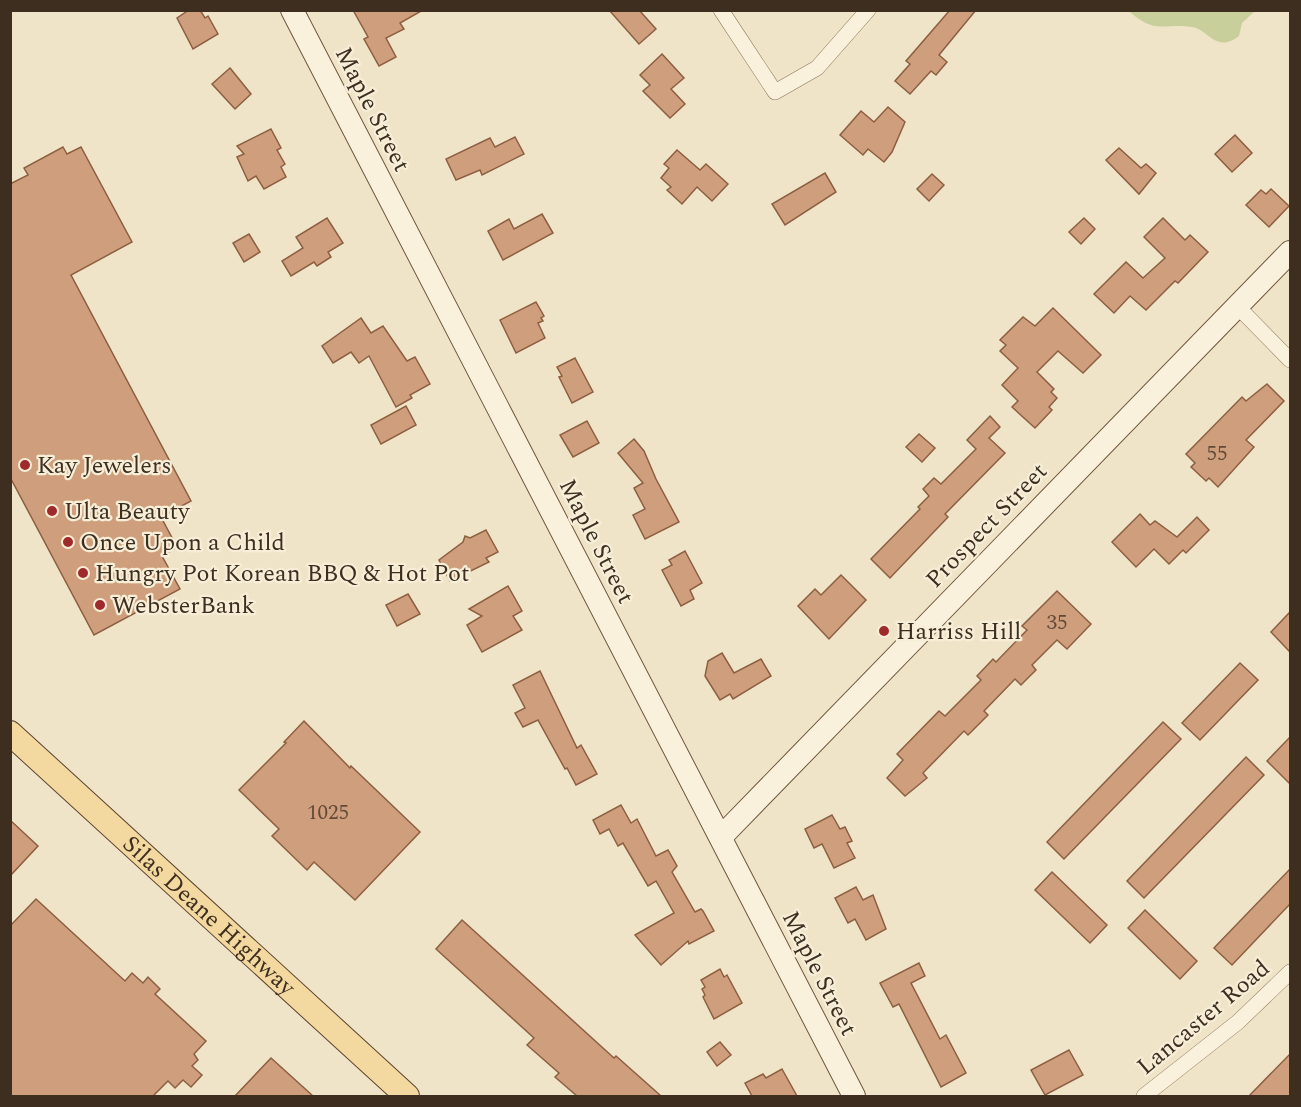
<svg xmlns="http://www.w3.org/2000/svg" width="1301" height="1107" font-family="Spectral,serif">
<style>
.green{fill:#c9cf9b}
.building{fill:#cf9f7d;stroke:#8d5f41;stroke-width:1.5}
.lines{fill:none;stroke-linecap:round;stroke-linejoin:round}
.street-casing{stroke:#8d765c;stroke-width:16}
.secondary-casing{stroke:#6f573f;stroke-width:24}
.primary-casing{stroke:#5b4430;stroke-width:26}
.street{stroke:#faf1dc;stroke-width:15}
.secondary{stroke:#faf1dc;stroke-width:22}
.primary{stroke:#f3d9a0;stroke-width:24}
.poi-dot{fill:#9e2a2b;stroke:#f7eed8;stroke-width:2}
.labels{text-anchor:middle;stroke-width:4.5;stroke-linejoin:round;paint-order:stroke}
.number-label{font-size:21px;fill:#624a37}
.street-label{font-size:24px;fill:#3d2e20;stroke:#f7eed8}
.poi-label{font-size:24px;fill:#3d2e20;stroke:#f7eed8;text-anchor:start}
</style>
<rect width="100%" height="100%" fill="#f0e4c8"/>
<path class="green" d="M1129 11H1255L1242 23 1239 36C1216 54 1208 29 1192 27 1164 23 1155 35 1129 11Z"/>
<g class="building">
<polygon points="189,10 200,10 205,18 208,16 218,34 193,49 177,18"/>
<polygon points="353,10 423,10 400,23 404,29 386,38 396,57 379,66 364,39 368,37"/>
<polygon points="609,10 639,10 656,29 639,44"/>
<polygon points="950,10 976,10 939,55 947,62 936,75 931,71 910,94 895,81 910,64 906,61"/>
<polygon points="662,54 684,78 671,89 685,104 670,118 643,91 650,85 640,75"/>
<polygon points="230,68 251,94 235,109 212,84"/>
<polygon points="888,107 905,122 892,152 884,162 868,149 863,155 840,135 861,111 874,122"/>
<polygon points="271,129 281,148 277,150 285,164 281,167 286,177 264,189 256,176 248,181 237,157 244,154 237,146"/>
<polygon points="1235,135 1252,153 1232,172 1215,154"/>
<polygon points="515,137 524,154 482,175 480,170 456,180 446,159 490,138 495,147"/>
<polygon points="63,147 67,154 81,147 132,242 71,275 191,501 161,517 177,547 162,556 180,589 94,635 10,477 10,184 28,175 24,168"/>
<polygon points="1119,148 1141,168 1146,164 1156,173 1139,194 1106,160"/>
<polygon points="677,150 700,170 706,164 728,184 712,201 697,187 682,204 667,190 671,187 661,178 669,168 664,164"/>
<polygon points="825,173 836,192 785,225 772,204"/>
<polygon points="932,174 944,185 929,201 917,189"/>
<polygon points="1271,189 1289,206 1269,227 1246,205 1261,190 1266,194"/>
<polygon points="542,214 553,233 503,260 488,231 509,219 514,229"/>
<polygon points="327,218 343,243 328,252 331,257 317,266 314,262 291,276 282,261 303,248 296,237"/>
<polygon points="1084,218 1095,229 1081,244 1069,232"/>
<polygon points="1163,218 1185,240 1190,235 1208,252 1178,283 1175,281 1146,310 1130,296 1114,313 1094,294 1126,262 1143,278 1165,258 1144,237"/>
<polygon points="249,234 260,252 244,262 233,243"/>
<polygon points="536,302 544,316 541,318 543,321 538,323 545,338 516,353 500,320"/>
<polygon points="1053,308 1101,355 1083,373 1058,351 1037,372 1054,389 1051,392 1057,398 1049,407 1052,410 1035,428 1012,407 1018,401 1002,385 1018,368 1000,351 1006,345 1000,340 1023,317 1035,326"/>
<polygon points="361,318 371,333 383,326 407,361 415,357 430,384 410,395 412,398 396,407 369,356 359,363 351,352 333,363 322,346"/>
<polygon points="575,358 593,392 572,403 559,377 562,376 557,367"/>
<polygon points="1267,384 1284,401 1246,440 1254,447 1218,487 1209,478 1206,481 1191,467 1195,463 1186,454 1242,397 1246,401"/>
<polygon points="406,406 416,425 381,444 371,425"/>
<polygon points="990,416 1000,427 989,438 1005,453 945,514 948,517 890,578 871,559 920,509 918,507 929,496 923,489 934,478 941,484 976,449 967,440"/>
<polygon points="587,421 599,443 573,457 560,435"/>
<polygon points="919,434 935,448 922,462 906,447"/>
<polygon points="634,439 644,451 656,479 679,522 645,539 633,515 645,509 634,488 643,483 618,453"/>
<polygon points="1140,514 1150,525 1155,521 1177,537 1197,517 1209,530 1186,553 1183,550 1169,564 1154,549 1136,567 1112,542"/>
<polygon points="486,530 498,552 486,558 489,562 450,581 439,560 463,542 465,536 470,538"/>
<polygon points="685,551 702,583 690,590 694,599 681,606 662,570 672,565 669,560"/>
<polygon points="841,575 866,600 829,639 798,606 815,589 821,595"/>
<polygon points="508,586 522,611 513,616 522,630 482,652 467,625 482,616 469,609"/>
<polygon points="1057,591 1091,624 1067,649 1057,640 1032,665 1036,670 1021,685 1015,679 984,711 988,715 968,735 964,731 923,773 927,778 905,796 887,778 903,760 897,754 939,711 945,716 981,680 977,676 993,659 996,662 1027,630 1022,626"/>
<polygon points="408,594 420,614 397,626 386,605"/>
<polygon points="1290,612 1290,652 1271,632"/>
<polygon points="722,653 734,673 761,659 771,676 733,699 730,694 720,700 705,676 708,661"/>
<polygon points="1240,663 1258,680 1200,740 1182,723"/>
<polygon points="540,671 577,748 581,745 597,774 576,785 567,768 565,769 538,720 523,727 515,713 525,708 513,685"/>
<polygon points="304,721 350,768 351,766 420,832 355,900 314,862 307,870 272,836 279,829 239,790 286,743 284,742"/>
<polygon points="1163,722 1181,739 1064,859 1047,842"/>
<polygon points="1290,737 1290,784 1267,761"/>
<polygon points="1246,757 1264,775 1144,898 1127,881"/>
<polygon points="621,805 631,823 637,819 656,856 668,850 677,866 672,872 695,912 701,909 703,911 714,931 689,944 688,941 661,965 635,935 674,913 656,881 648,886 623,843 618,846 609,829 600,834 593,820"/>
<polygon points="832,815 840,829 845,827 852,841 847,843 855,858 834,868 822,844 814,848 805,829"/>
<polygon points="10,820 38,846 10,876"/>
<polygon points="1290,869 1290,904 1232,965 1214,948"/>
<polygon points="1052,872 1107,925 1090,943 1035,890"/>
<polygon points="856,887 863,900 873,895 886,929 866,940 855,919 848,923 835,898"/>
<polygon points="36,899 125,981 132,973 143,983 148,977 160,989 155,994 206,1041 194,1054 198,1060 192,1066 202,1075 191,1087 183,1080 175,1088 168,1081 153,1096 10,1096 10,926"/>
<polygon points="1145,910 1197,961 1180,979 1128,928"/>
<polygon points="462,920 614,1058 616,1056 661,1096 577,1096 555,1077 559,1073 527,1045 534,1038 436,949"/>
<polygon points="919,963 925,976 911,983 940,1039 946,1035 966,1073 941,1087 899,1004 893,1007 880,983"/>
<polygon points="720,969 724,977 727,975 742,1003 714,1019 703,997 705,995 702,989 705,987 701,980"/>
<polygon points="720,1042 731,1055 717,1066 707,1052"/>
<polygon points="1069,1050 1083,1075 1045,1095 1031,1070"/>
<polygon points="1290,1054 1290,1096 1249,1096"/>
<polygon points="271,1058 313,1096 235,1096"/>
<polygon points="782,1069 797,1096 752,1096 745,1083 763,1074 766,1078"/>
</g>
<g class="lines">
<g class="street-casing">
<g id="street">
<polyline points="721,10 775,92 817,68 868,10"/>
<polyline points="1237,306 1290,360"/>
<polyline points="1144,1096 1238,1022 1290,972"/>
</g>
</g>
<g class="secondary-casing">
<g id="secondary">
<polyline points="292,10 854,1096"/>
<polyline points="721,837 1290,252"/>
</g>
</g>
<g class="primary-casing">
<g id="primary">
<path id="s1" d="M10 733 407 1096"/>
</g>
</g>
<use href="#street" class="street"/>
<use href="#secondary" class="secondary"/>
<use href="#primary" class="primary"/>
</g>
<g class="poi-dot">
<circle cx="25" cy="465" r="6"/>
<circle cx="52" cy="511" r="6"/>
<circle cx="68" cy="542" r="6"/>
<circle cx="83" cy="573" r="6"/>
<circle cx="100" cy="605" r="6"/>
<circle cx="884" cy="631" r="6"/>
</g>
<g class="labels">
<g class="number-label">
<text x="1217" y="460">55</text>
<text x="1057" y="629">35</text>
<text x="328" y="819">1025</text>
</g>
<g class="street-label">
<text transform="translate(373 109) rotate(63)" y="8">Maple Street</text>
<text transform="translate(986 525) rotate(-46)" y="8">Prospect Street</text>
<text transform="translate(597 541) rotate(63)" y="8">Maple Street</text>
<text dy="8" stroke="none"><textPath href="#s1" startOffset="270">Silas Deane Highway</textPath></text>
<text transform="translate(820 973) rotate(63)" y="8">Maple Street</text>
<text transform="translate(1203 1017) rotate(-40)" y="8">Lancaster Road</text>
</g>
<g class="poi-label">
<text x="37" y="473">Kay Jewelers</text>
<text x="64" y="519">Ulta Beauty</text>
<text x="80" y="550">Once Upon a Child</text>
<text x="95" y="581">Hungry Pot Korean BBQ &amp; Hot Pot</text>
<text x="112" y="613">WebsterBank</text>
<text x="896" y="639">Harriss Hill</text>
</g>
</g>
<rect width="1301" height="1107" fill="none" stroke="#3d2e20" stroke-width="24"/>
</svg>
